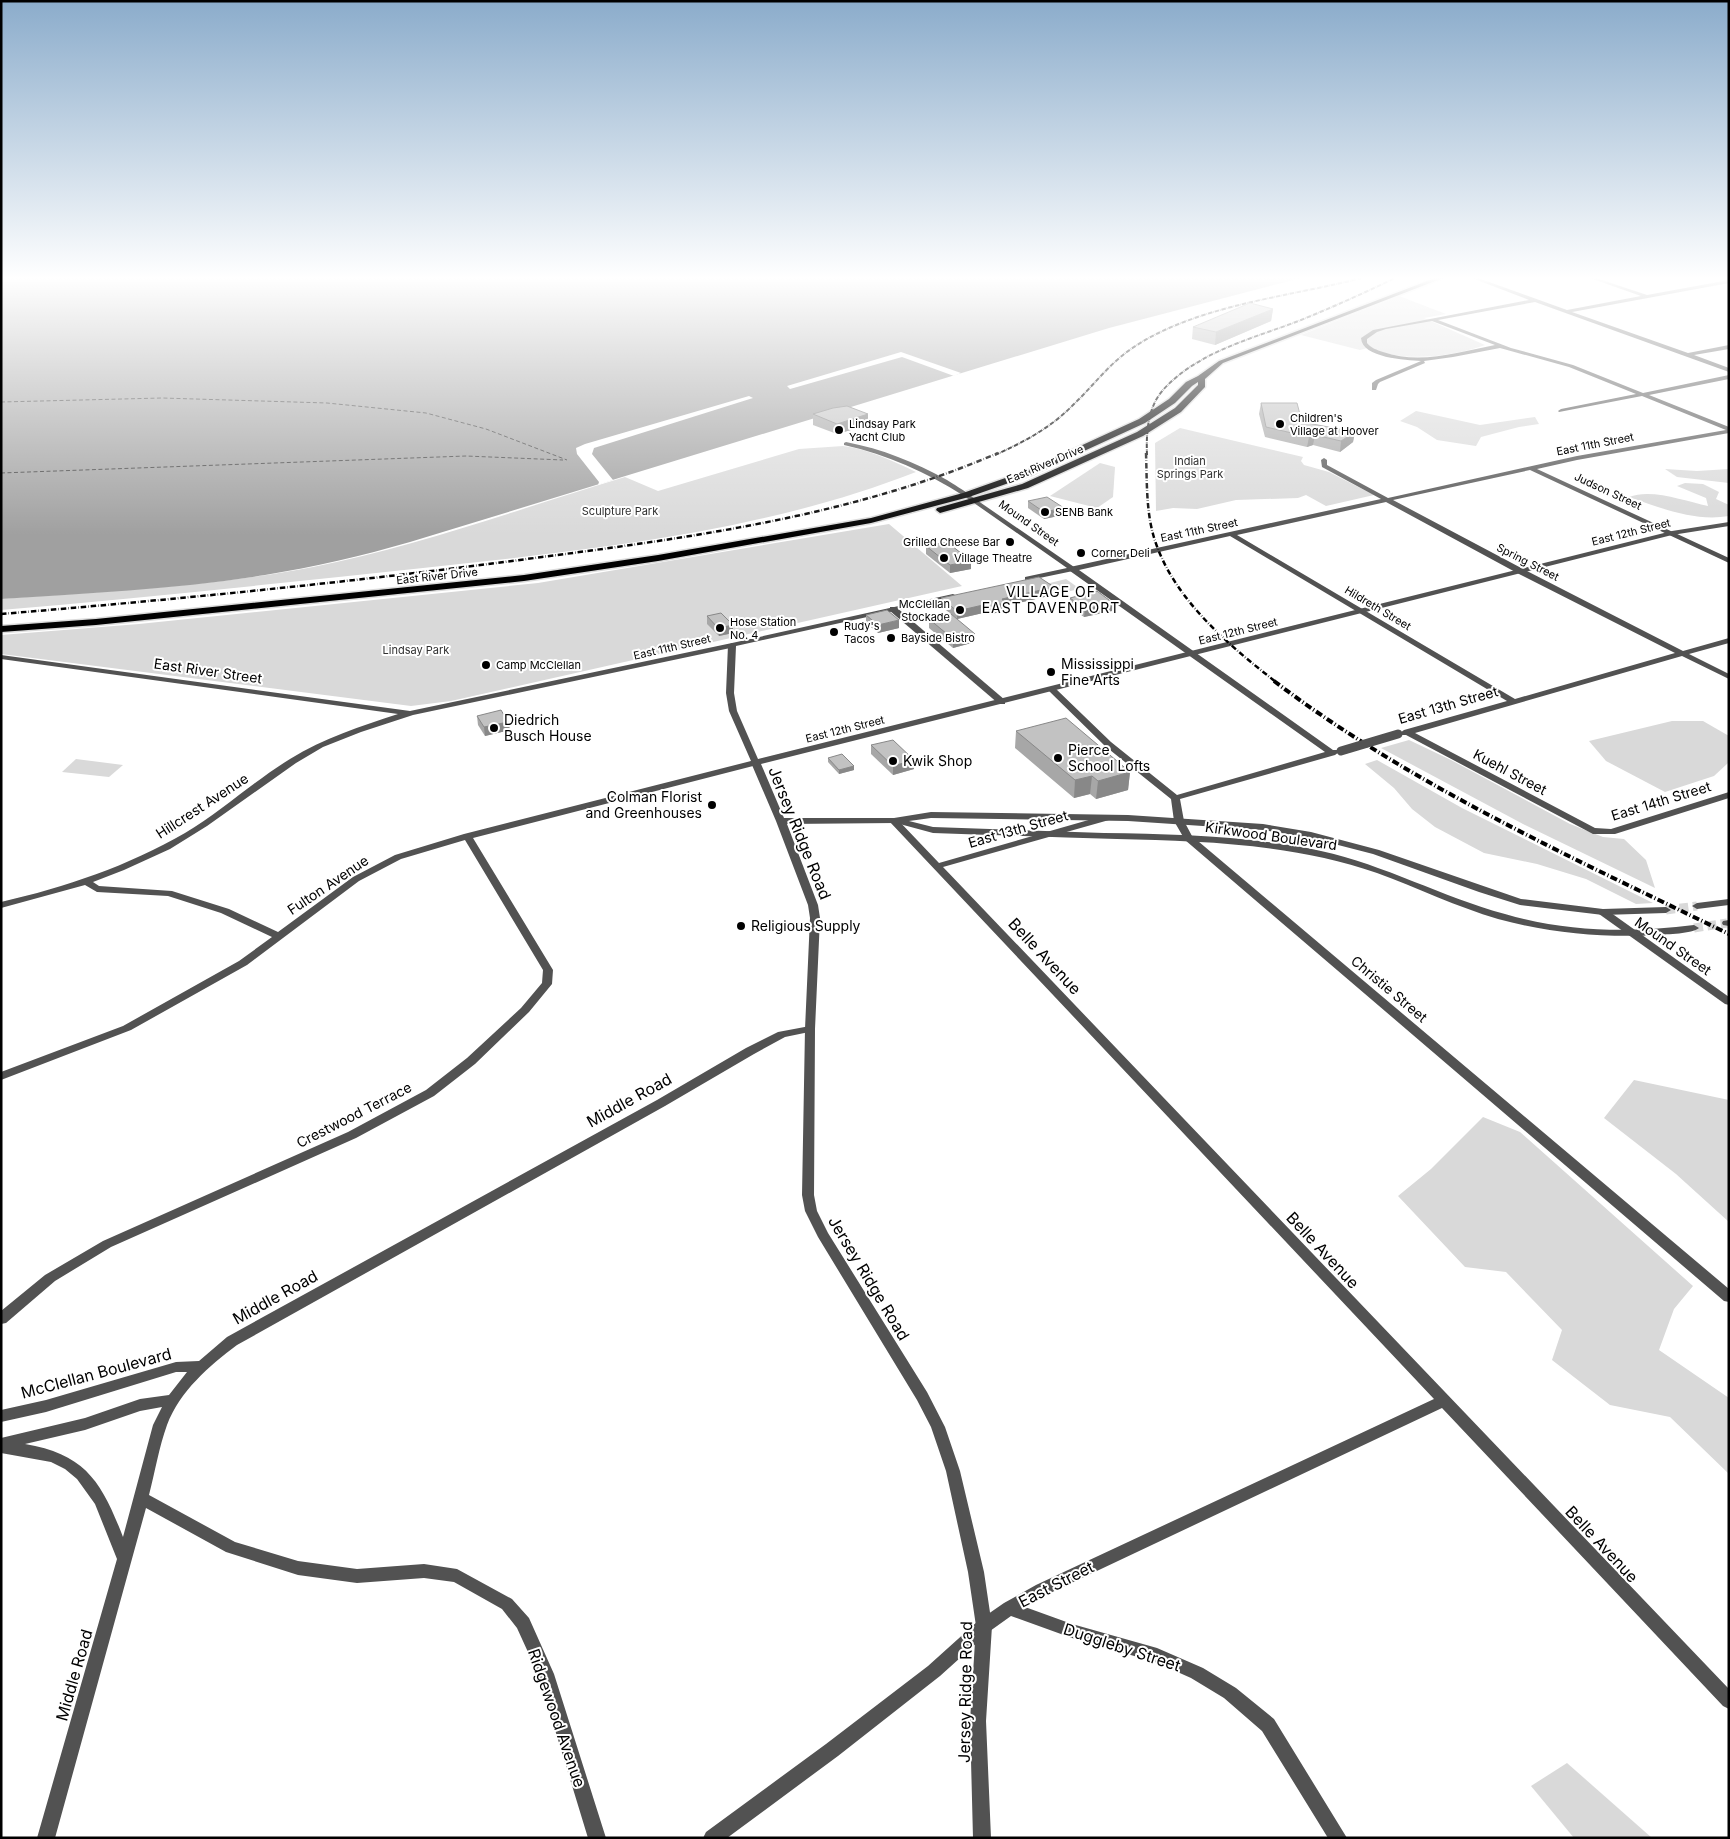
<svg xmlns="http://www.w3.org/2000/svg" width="1730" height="1839" font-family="Inter,sans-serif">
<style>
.green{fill:#d9d9d9}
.water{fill:#a0a0a0}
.pier{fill:#fff}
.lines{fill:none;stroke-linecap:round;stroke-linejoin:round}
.ferry{stroke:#414141;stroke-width:1;stroke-dasharray:4 2.5;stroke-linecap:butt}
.tertiary-tunnel{stroke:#d9d9d9;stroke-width:9;stroke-dasharray:9 4.5;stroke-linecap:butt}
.primary-casing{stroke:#dbdbdb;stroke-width:3}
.minor{fill:#525252;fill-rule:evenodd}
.tertiary{fill:#525252;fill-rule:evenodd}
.primary{fill:#000;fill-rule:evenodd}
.rail-far2{stroke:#000;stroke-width:2;stroke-dasharray:4.5 1 0.5 1;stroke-linecap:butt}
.rail-far1{stroke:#000;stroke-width:2.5;stroke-dasharray:5.5 2 0.5 2;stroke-linecap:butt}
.rail{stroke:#000;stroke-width:4;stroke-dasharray:7 2.5 1 2.5;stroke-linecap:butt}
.minor-bridge{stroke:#525252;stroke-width:9}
.wall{fill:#a7a7a7}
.shaded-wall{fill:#888}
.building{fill:#c2c2c2;stroke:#888}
.poi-dot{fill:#000;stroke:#fff;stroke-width:2}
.labels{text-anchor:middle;stroke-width:4;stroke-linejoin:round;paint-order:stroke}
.far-poi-label{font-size:11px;fill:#000;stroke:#fff;text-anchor:start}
.far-street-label{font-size:11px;fill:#000;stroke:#fff}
.far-park-label{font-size:11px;fill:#303030;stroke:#fff}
.far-quarter-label{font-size:14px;letter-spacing:1px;fill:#000;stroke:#fff}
.poi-label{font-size:14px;fill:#000;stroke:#fff;text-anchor:start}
.street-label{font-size:14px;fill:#000;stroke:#fff}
.near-street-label{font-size:16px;fill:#000;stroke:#fff}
</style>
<rect width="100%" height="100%" fill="#fff"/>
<g class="green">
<path d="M1399 296 1446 314 1424 318 1485 345C1457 356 1398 364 1371 347L1360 350 1301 335Z"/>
<polygon points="1416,411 1480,425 1535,417 1539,424 1519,427 1481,437 1476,446 1437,440 1417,427 1400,421"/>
<polygon points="1180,428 1303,457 1301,461 1304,465 1329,472 1374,495 1326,506 1306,495 1298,498 1236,500 1197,509 1173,508 1156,511 1155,443"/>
<path d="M843 446C868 449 893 461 916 472 760 533 589 550 423 568 283 583 142 598 1 610V599C106 591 210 587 313 567 418 546 522 508 625 477L658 491 799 449Z"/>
<polygon points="1100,463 1115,467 1113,497 1097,508 1050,496"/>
<polygon points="1665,469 1697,471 1729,469 1729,483 1677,477"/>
<path d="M1685 483 1703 484 1719 492 1716 499 1729 505V516C1695 522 1661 508 1629 497 1651 488 1685 501 1708 506L1706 498 1677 486Z"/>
<polygon points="889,524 962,586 451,701 411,706 1,654 1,635 139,624 538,583"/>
<polygon points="1066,579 1080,589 1056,594 1042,585"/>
<polygon points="1672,721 1703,721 1729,736 1728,763 1714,776 1665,792 1606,761 1589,741"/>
<polygon points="1409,740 1451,760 1570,824 1603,837 1624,839 1646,860 1655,888 1523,824 1381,748"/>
<polygon points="76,759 123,765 109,777 62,772"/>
<polygon points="1377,760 1462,808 1653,903 1636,904 1586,879 1537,864 1484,853 1435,827 1412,809 1394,788 1365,764"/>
<polygon points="1634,1080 1729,1100 1729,1222 1676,1174 1604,1118"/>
<polygon points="1483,1117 1520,1132 1693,1286 1674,1309 1659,1350 1729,1398 1729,1474 1670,1417 1610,1405 1552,1360 1562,1330 1506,1272 1465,1267 1398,1196 1431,1169"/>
<polygon points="1567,1763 1652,1838 1574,1838 1531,1786"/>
</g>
<path class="water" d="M1 278H1301L1109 328 410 542C362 556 314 567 265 575 178 589 89 593 1 599Z"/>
<g class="pier">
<polygon points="901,352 961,373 954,376 902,357 790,389 787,386"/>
<polygon points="749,396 753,398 594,448 592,454 613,480 598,485 599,482 577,454 576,448 585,444"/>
</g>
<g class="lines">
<g class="ferry">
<polyline points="1,402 162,398 327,403 426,413 486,429 567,460"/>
<polyline points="1,473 466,456 563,460"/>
</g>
<g class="tertiary-tunnel">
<polyline points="1666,910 1697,906"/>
<polyline points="1694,928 1727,923"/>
</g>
<g class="primary-casing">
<polygon id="primary" points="1435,278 1443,278 1223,363 1205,379 1205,387 1181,412 1143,436 1028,488 940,513 936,510 937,508 1022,484 1137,432 1175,408 1198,385 1198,382 1192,386 1175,403 1145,423 1034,474 969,497 871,523 658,561 524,581 96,625 1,632 1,626 96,619 524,575 658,555 871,518 963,493 1028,470 1139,419 1169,399 1186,382 1198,376 1219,361"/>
</g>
<g class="minor">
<path d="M1472 278H1478L1567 310 1641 296 1590 278H1596L1647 295 1729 280V283L1572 312 1688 353 1729 345V349L1694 355 1729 368V372L1535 302 1438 320 1511 348 1573 365 1643 393 1729 375V379L1649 395 1729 427V433L1577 460 1537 469 1729 558V563L1530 470 1393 500 1525 570 1683 651 1729 638V643L1689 654 1729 674V679L1682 656 1415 733 1595 828 1611 829 1729 792V798L1615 834H1593L1406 735H1401L1400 733 1404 730 1507 701 1230 536 1079 570 1333 750H1338L1339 752 1335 755 1180 799 1184 821 1192 836 1729 1289V1302L1724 1301 1185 840 1174 821 1171 799 1105 746 1048 690 1049 688H1055L1111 742 1177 795 1325 752 1070 571V567L1381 499 1322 467 1321 460 1324 458 1327 460V465L1388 498 1577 456 1726 430 1642 396 1559 412 1558 411 1561 409 1636 394 1569 367 1500 348 1453 357 1424 361 1425 363 1380 382 1378 384 1376 390H1372V383L1376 380 1421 361C1406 360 1362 358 1361 338L1373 330 1529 300ZM1432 321 1495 345C1459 352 1420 365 1383 352 1377 350 1371 348 1367 343V339L1377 332 1386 329ZM1386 502 1519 574 1675 653 1515 699 1237 535Z"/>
<path d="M846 442C882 449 915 462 947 480 954 485 963 489 969 495L964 496C926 472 888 455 844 445V443Z"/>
<polygon points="890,607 896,607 1005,700 1005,704 999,704 890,611"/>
<path d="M732 643 736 645 735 647 413 715 361 732 323 747 296 763 207 826 170 849 124 870 93 882 99 886 172 891 229 909 278 932 353 877 395 855 464 834 751 761 754 760 758 763 757 765 473 838 553 970 552 984 529 1012 475 1064 434 1096 356 1138 111 1247 55 1281 6 1323 1 1324V1311L45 1275 103 1241 348 1132 426 1090 467 1058 521 1008 542 983 543 970 465 840 401 859 359 881 247 965 131 1030 1 1080V1072L123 1026 239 961 272 937 221 913 168 896 97 892 85 885 1 908V902C66 887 128 866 185 833 222 811 254 781 290 759 324 738 361 726 398 714L1 659V655L410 711Z"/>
<polygon points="1106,815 1111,818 1109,820 943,867 1729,1689 1729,1709 1723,1706 1442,1408 1046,1595 1025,1607 1072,1624 1157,1648 1203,1668 1236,1688 1274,1719 1347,1838 1328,1838 1262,1731 1224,1698 1191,1678 1155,1662 1072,1638 1011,1616 990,1631 940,1676 838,1756 727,1838 703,1838 706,1832 826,1744 928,1666 978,1621 1004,1603 1036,1585 1434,1399 889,821 894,818 897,819 939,863"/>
<polygon points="1603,909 1607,910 1729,997 1729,1005 1725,1004 1599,914 1598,912"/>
<path d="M810 1026 815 1029 814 1031 785 1037 754 1054 665 1106 237 1345C209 1366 180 1391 167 1425 159 1447 155 1472 149 1495L235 1542 298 1561 357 1569 424 1564 457 1569 512 1599 529 1618 554 1674 606 1838H588L538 1674 517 1628 502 1609 454 1582 424 1578 357 1583 298 1575 226 1552 146 1508 55 1838H37L117 1559 95 1504 77 1479 65 1469 51 1462 1 1453V1438L85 1418 140 1399 169 1395 187 1372H176L46 1412 1 1422V1410L46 1400 176 1362 199 1361 227 1337 657 1100 746 1048 778 1032ZM162 1407 153 1425 123 1537C102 1483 86 1454 25 1444L85 1430 140 1411Z"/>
</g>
<g class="tertiary">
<polygon points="964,494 968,494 1077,569 1073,571 1025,581 1025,577 1067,568 964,496"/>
<path d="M1729 522V526L1672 535 761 764 784 818H894L931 812 1128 815 1263 824 1311 832 1379 850 1521 899 1603 909 1666 907 1671 910 1666 913 1603 915 1520 905 1479 892 1373 854 1311 838 1263 830 1128 821 931 818 909 821 933 827C990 829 1047 831 1104 833 1177 834 1250 836 1321 851 1385 865 1442 897 1505 914 1567 932 1631 933 1694 925L1699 928C1692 934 1667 934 1657 935 1604 938 1550 933 1498 919 1457 907 1418 888 1377 873 1294 844 1204 841 1117 839 1056 837 994 835 933 833L896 823 787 824 818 905 820 918 815 1029 814 1195 817 1211 828 1233 927 1392 945 1427 960 1471 984 1572 992 1626 986 1721 991 1838H973L970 1721 976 1626 968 1572 946 1471 931 1427 917 1400 818 1237 805 1211 802 1195 805 1029 810 918 808 905 776 821 752 765 750 763 751 761 729 711 726 693 728 645 732 643 953 594 957 596 953 598 736 646 734 693 737 711 758 759 1672 531Z"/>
<polygon points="1729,899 1729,905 1697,909 1692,906 1697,903"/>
<polygon points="1729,920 1729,926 1723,925 1722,923 1723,921"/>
</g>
<use href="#primary" class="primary"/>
<g class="rail-far2">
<path d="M995 455C1024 442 1052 427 1074 404 1093 386 1109 364 1131 349 1195 305 1288 297 1362 278"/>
<path d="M1147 455C1146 432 1148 407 1163 390 1198 351 1255 338 1301 320 1333 307 1364 293 1395 278"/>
</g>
<g class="rail-far1">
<path d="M1146 453C1147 480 1146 508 1153 534 1170 596 1227 644 1276 682"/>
<path d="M1 614C182 599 363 581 542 557 695 537 855 515 998 453"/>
</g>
<path class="rail" d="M1274 681C1411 785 1575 859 1729 934"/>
<polyline class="minor-bridge" points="1341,751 1398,734"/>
</g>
<g class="wall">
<polygon points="1273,309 1271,321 1215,345 1192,339 1193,327"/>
<polygon points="1261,403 1302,422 1355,432 1353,442 1340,452 1313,445 1307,447 1265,437 1259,414"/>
<polygon points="813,414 868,414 868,425 837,434 813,425"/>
<polygon points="1028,501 1064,508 1063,515 1044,519 1028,508"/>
<polygon points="926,546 971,569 950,573 926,554"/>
<polygon points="1054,587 1053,595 1005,606 1005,611 986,615 983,613 957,619 941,606 941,598"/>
<polygon points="1070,598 1112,611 1084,617 1069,606"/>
<polygon points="866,615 899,628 878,633 866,623"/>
<polygon points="707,616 733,625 733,633 719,636 707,624"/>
<polygon points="929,619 975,634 975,642 953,648 929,628"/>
<polygon points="477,716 508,722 510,730 485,736 478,725"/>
<polygon points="1016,731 1130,772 1128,790 1096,799 1090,794 1074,798 1015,748"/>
<polygon points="871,745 914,769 893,775 871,754"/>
<polygon points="828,758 854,766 854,770 839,774 828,762"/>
</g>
<g class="shaded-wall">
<polygon points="1273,309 1271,321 1215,345 1216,332"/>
<polygon points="868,414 868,425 837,434 837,424"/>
<polygon points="1355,432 1353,442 1340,452 1341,441"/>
<polygon points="1315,435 1313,445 1307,447 1309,437"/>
<polygon points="1064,508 1063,515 1044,519 1044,512"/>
<polygon points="971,561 971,569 950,573 950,565"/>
<polygon points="1054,587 1053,595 1005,606 1005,611 986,615 987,607 1002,599"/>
<polygon points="1113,603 1112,611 1084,617 1085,609"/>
<polygon points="983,605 983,613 957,619 957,611"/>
<polygon points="899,620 899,628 878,633 878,625"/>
<polygon points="733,625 733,633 719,636 718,628"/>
<polygon points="975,634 975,642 953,648 953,639"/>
<polygon points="508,722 510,730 485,736 484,727"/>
<polygon points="914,760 914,769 893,775 893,766"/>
<polygon points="854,766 854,770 839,774 839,770"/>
<polygon points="1130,772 1128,790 1096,799 1098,781"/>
<polygon points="1092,776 1090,794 1074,798 1075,780"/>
</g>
<g class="building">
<polygon points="1250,303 1273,309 1216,332 1193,327"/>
<polygon points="1261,403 1297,403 1302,422 1355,432 1341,441 1315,435 1309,437 1266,427"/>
<polygon points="847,406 868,414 837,424 813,414 833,408"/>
<polygon points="1047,497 1064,508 1044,512 1028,501"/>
<polygon points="947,542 971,561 950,565 926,546"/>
<polygon points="1039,577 1054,587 1002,599 1005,603 987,607 983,605 957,611 941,598"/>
<polygon points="1097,591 1113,603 1085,609 1070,598"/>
<polygon points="887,610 899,620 878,625 866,615"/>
<polygon points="721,613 733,625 718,628 707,616"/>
<polygon points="951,614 975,634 953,639 929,619"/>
<polygon points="501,710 508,722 484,727 477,716"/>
<polygon points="1066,718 1130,772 1098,781 1092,776 1075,780 1016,731"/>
<polygon points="893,740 914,760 893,766 871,745"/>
<polygon points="842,754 854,766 839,770 828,758"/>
</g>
<linearGradient id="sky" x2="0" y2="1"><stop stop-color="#8baccb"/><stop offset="0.52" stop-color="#fff"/><stop offset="1" stop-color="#fff" stop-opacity="0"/></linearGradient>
<rect width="1730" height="535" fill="url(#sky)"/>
<g class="poi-dot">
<circle cx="1280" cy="424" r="5"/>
<circle cx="839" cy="430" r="5"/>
<circle cx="1045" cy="512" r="5"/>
<circle cx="1010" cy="542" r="5"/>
<circle cx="1081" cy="553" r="5"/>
<circle cx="944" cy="558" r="5"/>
<circle cx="960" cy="610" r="5"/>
<circle cx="720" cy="628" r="5"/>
<circle cx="834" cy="632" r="5"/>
<circle cx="891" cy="638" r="5"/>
<circle cx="486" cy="665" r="5"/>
<circle cx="1051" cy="672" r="5"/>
<circle cx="494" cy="728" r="5"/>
<circle cx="1058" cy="758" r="5"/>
<circle cx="893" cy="761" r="5"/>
<circle cx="712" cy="805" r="5"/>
<circle cx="741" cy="926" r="5"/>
</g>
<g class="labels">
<g class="far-poi-label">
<text x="1290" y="422">Children's<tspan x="1290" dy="13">Village at Hoover</tspan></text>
<text x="849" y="428">Lindsay Park<tspan x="849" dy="13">Yacht Club</tspan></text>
<text x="1055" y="516">SENB Bank</text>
<text x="1000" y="546" text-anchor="end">Grilled Cheese Bar</text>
<text x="1091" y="557">Corner Deli</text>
<text x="954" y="562">Village Theatre</text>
<text x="950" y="608" text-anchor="end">McClellan<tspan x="950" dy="13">Stockade</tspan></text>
<text x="730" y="626">Hose Station<tspan x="730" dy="13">No. 4</tspan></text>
<text x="844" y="630">Rudy's<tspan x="844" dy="13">Tacos</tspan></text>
<text x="901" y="642">Bayside Bistro</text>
<text x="496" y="669">Camp McClellan</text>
</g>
<g class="far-street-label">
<text transform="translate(1595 444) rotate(-11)" y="4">East 11th Street</text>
<text transform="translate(1045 464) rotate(-23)" y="4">East River Drive</text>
<text transform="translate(1608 491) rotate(25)" y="4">Judson Street</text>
<text transform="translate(1029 523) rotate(35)" y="4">Mound Street</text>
<text transform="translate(1199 530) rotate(-12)" y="4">East 11th Street</text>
<text transform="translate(1631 532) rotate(-14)" y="4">East 12th Street</text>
<text transform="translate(1528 562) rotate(27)" y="4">Spring Street</text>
<text transform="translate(437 576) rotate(-6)" y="4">East River Drive</text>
<text transform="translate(1378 608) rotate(31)" y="4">Hildreth Street</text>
<text transform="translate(1238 631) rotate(-14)" y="4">East 12th Street</text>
<text transform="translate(672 647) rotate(-13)" y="4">East 11th Street</text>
<text transform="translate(845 729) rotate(-14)" y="4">East 12th Street</text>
</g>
<g class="far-park-label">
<text x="1190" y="465">Indian<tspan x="1190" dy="13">Springs Park</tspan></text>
<text x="620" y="515">Sculpture Park</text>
<text x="416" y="654">Lindsay Park</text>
</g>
<g class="far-quarter-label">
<text x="1051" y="597">VILLAGE OF<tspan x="1051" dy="16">EAST DAVENPORT</tspan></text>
</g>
<g class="poi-label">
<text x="1061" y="669">Mississippi<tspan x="1061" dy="16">Fine Arts</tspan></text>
<text x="504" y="725">Diedrich<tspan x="504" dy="16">Busch House</tspan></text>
<text x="1068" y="755">Pierce<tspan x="1068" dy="16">School Lofts</tspan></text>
<text x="903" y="766">Kwik Shop</text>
<text x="702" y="802" text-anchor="end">Colman Florist<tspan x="702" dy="16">and Greenhouses</tspan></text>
<text x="751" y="931">Religious Supply</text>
</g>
<g class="street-label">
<text transform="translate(208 671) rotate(8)" y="5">East River Street</text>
<text transform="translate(1448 705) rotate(-16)" y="5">East 13th Street</text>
<text transform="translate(1510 772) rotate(28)" y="5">Kuehl Street</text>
<text transform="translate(1661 801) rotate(-17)" y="5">East 14th Street</text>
<text transform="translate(202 806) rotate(-33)" y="5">Hillcrest Avenue</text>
<text transform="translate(1018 829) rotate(-16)" y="5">East 13th Street</text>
<text transform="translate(1271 836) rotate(8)" y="5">Kirkwood Boulevard</text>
<text transform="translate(328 885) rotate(-34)" y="5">Fulton Avenue</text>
<text transform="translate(1673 946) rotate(35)" y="5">Mound Street</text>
<text transform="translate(1389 989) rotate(40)" y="5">Christie Street</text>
<text transform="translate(354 1115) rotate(-27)" y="5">Crestwood Terrace</text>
</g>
<g class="near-street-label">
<text transform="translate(800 833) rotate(68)" y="6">Jersey Ridge Road</text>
<text transform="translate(1045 956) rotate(47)" y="6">Belle Avenue</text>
<text transform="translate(629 1100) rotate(-29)" y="6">Middle Road</text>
<text transform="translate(1323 1250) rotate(47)" y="6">Belle Avenue</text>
<text transform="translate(869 1278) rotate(59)" y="6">Jersey Ridge Road</text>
<text transform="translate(275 1297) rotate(-29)" y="6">Middle Road</text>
<text transform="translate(96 1373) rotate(-15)" y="6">McClellan Boulevard</text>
<text transform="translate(1602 1544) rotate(47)" y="6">Belle Avenue</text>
<text transform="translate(1056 1584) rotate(-27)" y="6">East Street</text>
<text transform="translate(1122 1647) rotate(18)" y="6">Duggleby Street</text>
<text transform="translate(74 1675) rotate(-74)" y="6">Middle Road</text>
<text transform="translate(965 1692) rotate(-89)" y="6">Jersey Ridge Road</text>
<text transform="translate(557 1718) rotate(71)" y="6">Ridgewood Avenue</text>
</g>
</g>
<rect width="1730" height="1839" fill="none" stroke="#000000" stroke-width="5"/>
</svg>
